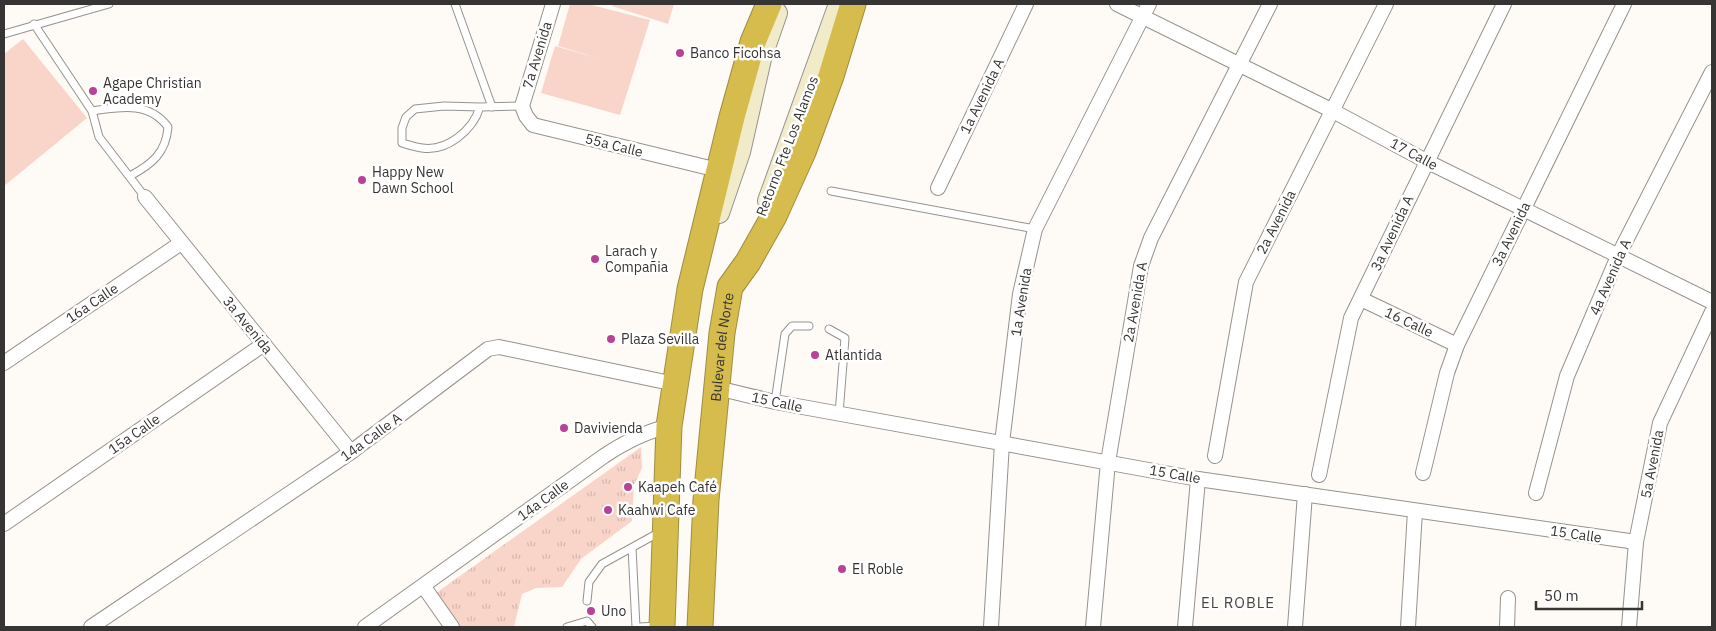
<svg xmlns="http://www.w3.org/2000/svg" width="1716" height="631" font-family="'IBM Plex Sans',sans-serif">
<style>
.grass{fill:url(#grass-tufts)}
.pitch{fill:#f9d4c9}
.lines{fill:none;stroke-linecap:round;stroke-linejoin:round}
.lane-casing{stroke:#96938e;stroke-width:9}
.street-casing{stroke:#96938e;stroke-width:16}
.secondary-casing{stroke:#96938e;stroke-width:22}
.highway-casing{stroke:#9e8d43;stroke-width:27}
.lane{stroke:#fff;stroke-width:7}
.street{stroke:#fff;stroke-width:14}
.secondary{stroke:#f2ebc9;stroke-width:20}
.highway{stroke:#d5bc4c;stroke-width:25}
.poi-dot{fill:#b94297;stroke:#fff;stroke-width:2}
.labels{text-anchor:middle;stroke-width:5;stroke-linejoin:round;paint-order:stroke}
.poi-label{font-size:14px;fill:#373533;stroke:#fff;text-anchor:start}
.street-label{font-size:14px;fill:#373533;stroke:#fff}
.neighbourhood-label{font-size:15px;letter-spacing:1px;fill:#484541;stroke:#fff}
</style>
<defs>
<pattern id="grass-tufts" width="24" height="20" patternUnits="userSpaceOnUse" patternTransform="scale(1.25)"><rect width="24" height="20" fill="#f9d4c9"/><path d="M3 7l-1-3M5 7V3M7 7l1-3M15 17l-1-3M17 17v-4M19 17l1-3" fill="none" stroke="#d6b7ad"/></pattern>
</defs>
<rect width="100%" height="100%" fill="#fefbf6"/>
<polygon class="grass" points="641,447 642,468 634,485 632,521 581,559 562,587 536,588 522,594 514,627 458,627 436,593"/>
<g class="pitch">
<polygon points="570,4 588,4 650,20 620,115 541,93 555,46 601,59 558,46"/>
<polygon points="613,4 674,4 668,24 612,6"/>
<polygon points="23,39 87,118 4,186 4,54"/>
</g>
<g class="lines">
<g class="lane-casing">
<g id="lane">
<polyline points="455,4 492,107"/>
<polyline points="34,24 92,111 99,137 145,197"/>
<polyline points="4,34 109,4"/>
<path d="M480 107C473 130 447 152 422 148 415 147 409 145 402 143V128L406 117 415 109 444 106 480 107 522 106"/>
<path d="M92 111C120 107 149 101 168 127 166 153 152 164 130 176"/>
<polyline points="831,191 1035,229"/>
<polyline points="829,329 845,338 839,414"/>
<polyline points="775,402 785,334 792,326 809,326"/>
<polyline points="632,548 636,627"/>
<polyline points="587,601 589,582 602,564 660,532"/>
<polyline points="567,627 587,621 592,627"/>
<polyline points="639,627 659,626"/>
</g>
</g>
<g class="street-casing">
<g id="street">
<polyline points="553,4 522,106 526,116 533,125 718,170"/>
<polyline points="1117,4 1333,111 1426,161 1712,302"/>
<polyline points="938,188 1026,4"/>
<polyline points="145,197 351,452"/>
<polyline points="1361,299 1457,345"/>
<polyline points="4,363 181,243"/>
<polyline points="717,388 775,402 1198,479 1636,542"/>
<polyline points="1215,456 1246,282 1386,4"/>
<polyline points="1423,473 1447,373 1457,345 1624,4"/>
<polyline points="1319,475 1351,318 1504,4"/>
<polyline points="1536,493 1567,376 1619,254 1712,72"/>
<polyline points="4,524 264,344"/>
<polyline points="424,587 452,627"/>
<polyline points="91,627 351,452 488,349 499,347 675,384"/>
<path d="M365 627 604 456C625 442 644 432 669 426"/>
<polyline points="991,627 1002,443 1020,294 1035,229 1149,4"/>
<polyline points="1093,627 1108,462 1141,266 1151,238 1270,4"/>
<polyline points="1185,627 1198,479"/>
<polyline points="1295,627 1305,494"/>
<polyline points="1408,627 1415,511"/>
<polyline points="1507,627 1508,598"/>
<polyline points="1629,627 1636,542 1660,423 1712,312"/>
</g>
</g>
<g class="secondary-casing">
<g id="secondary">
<polyline points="768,201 839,4"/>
<polyline points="719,213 740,152 761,59 777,13"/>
</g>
</g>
<g class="highway-casing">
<g id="highway">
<polyline points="662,627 669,426 690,289 732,117 753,42 769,4"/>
<path id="s1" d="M700 627 706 500 722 333 730 287 748 262 774 216 803 152 831 76 853 4"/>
</g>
</g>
<use href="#lane" class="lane"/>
<use href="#street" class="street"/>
<use href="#secondary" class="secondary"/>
<use href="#highway" class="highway"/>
</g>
<g class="poi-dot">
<circle cx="680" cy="53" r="5"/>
<circle cx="93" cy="91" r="5"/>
<circle cx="362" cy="180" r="5"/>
<circle cx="595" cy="259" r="5"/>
<circle cx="611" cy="339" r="5"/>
<circle cx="815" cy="355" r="5"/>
<circle cx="564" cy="428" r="5"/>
<circle cx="628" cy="487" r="5"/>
<circle cx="608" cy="510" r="5"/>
<circle cx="842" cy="569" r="5"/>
<circle cx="591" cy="611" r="5"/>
</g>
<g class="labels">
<g class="poi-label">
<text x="690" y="58">Banco Ficohsa</text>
<text x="103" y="88">Agape Christian<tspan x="103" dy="16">Academy</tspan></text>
<text x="372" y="177">Happy New<tspan x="372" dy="16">Dawn School</tspan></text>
<text x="605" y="256">Larach y<tspan x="605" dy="16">Compañia</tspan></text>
<text x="621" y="344">Plaza Sevilla</text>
<text x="825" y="360">Atlantida</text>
<text x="574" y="433">Davivienda</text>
<text x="638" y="492">Kaapeh Café</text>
<text x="618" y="515">Kaahwi Cafe</text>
<text x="852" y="574">El Roble</text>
<text x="601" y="616">Uno</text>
</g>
<g class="street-label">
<text transform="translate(537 55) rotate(-73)" y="5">7a Avenida</text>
<text transform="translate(982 96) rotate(-64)" y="5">1a Avenida A</text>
<text transform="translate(614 145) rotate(14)" y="5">55a Calle</text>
<text transform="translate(787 146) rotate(-69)" y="5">Retorno Fte Los Alamos</text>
<text transform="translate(1414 154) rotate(28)" y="5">17 Calle</text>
<text transform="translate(1276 222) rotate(-63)" y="5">2a Avenida</text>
<text transform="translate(1392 233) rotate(-65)" y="5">3a Avenida A</text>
<text transform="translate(1511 234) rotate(-64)" y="5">3a Avenida</text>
<text transform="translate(1610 277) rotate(-66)" y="5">4a Avenida A</text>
<text transform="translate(1021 302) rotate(-81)" y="5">1a Avenida</text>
<text transform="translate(1135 302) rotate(-80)" y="5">2a Avenida A</text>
<text transform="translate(92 303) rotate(-34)" y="5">16a Calle</text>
<text transform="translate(1409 322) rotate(25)" y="5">16 Calle</text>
<text transform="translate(248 325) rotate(51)" y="5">3a Avenida</text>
<text dy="5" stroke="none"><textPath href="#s1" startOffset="281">Bulevar del Norte</textPath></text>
<text transform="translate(777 402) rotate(12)" y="5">15 Calle</text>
<text transform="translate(134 434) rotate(-35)" y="5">15a Calle</text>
<text transform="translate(371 437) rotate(-36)" y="5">14a Calle A</text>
<text transform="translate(1652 464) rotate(-79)" y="5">5a Avenida</text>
<text transform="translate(1175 474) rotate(10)" y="5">15 Calle</text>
<text transform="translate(543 500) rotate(-36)" y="5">14a Calle</text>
<text transform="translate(1576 534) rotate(8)" y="5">15 Calle</text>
</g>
<g class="neighbourhood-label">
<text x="1238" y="608">EL ROBLE</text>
</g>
</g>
<rect width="1716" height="631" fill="none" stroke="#373533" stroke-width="10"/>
<path d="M1536 601v8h106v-8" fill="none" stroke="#373533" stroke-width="2.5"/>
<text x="1544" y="601" font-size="15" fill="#373533" stroke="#ffffff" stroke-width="4" paint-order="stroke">50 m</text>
</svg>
